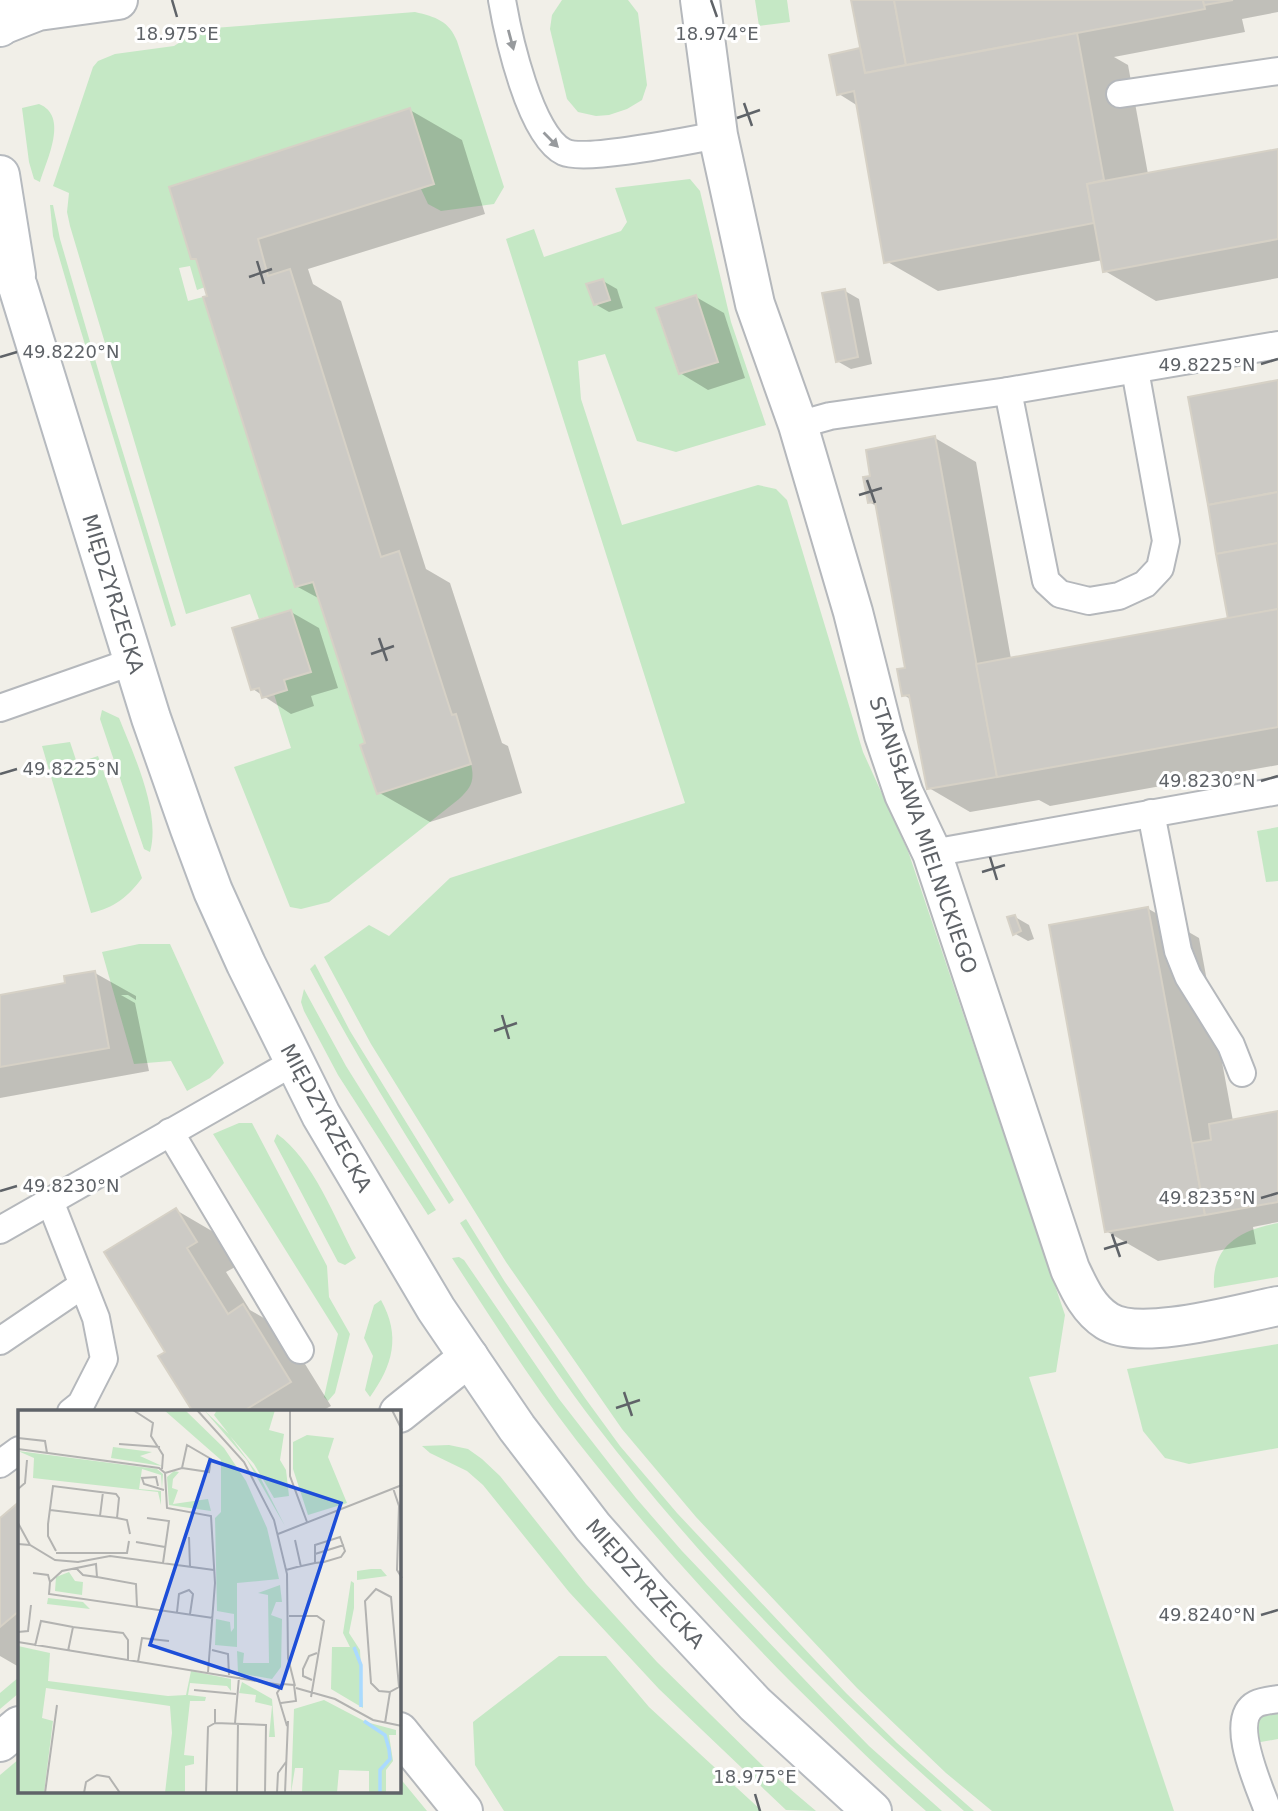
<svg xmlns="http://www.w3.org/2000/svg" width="1278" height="1811" font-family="'DejaVu Sans',sans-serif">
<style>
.green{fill:#c5e8c5}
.shadow{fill:#0003}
.building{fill:#cccac5;stroke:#d6d1c6;stroke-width:2}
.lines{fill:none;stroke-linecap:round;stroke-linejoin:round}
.service-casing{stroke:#b5b8bc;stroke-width:30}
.minor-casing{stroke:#b5b8bc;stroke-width:42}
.secondary-casing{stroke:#b6babf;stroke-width:42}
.service{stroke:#fff;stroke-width:26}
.minor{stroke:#fff;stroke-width:38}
.secondary{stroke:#fff;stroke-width:38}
.oneway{fill:#979a9d}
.ticks{fill:none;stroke:#5f6368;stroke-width:2.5}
.labels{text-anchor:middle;stroke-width:6;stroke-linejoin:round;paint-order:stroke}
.street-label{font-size:21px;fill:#5f6368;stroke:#fff}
.inset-river{fill:none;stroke:#aadaff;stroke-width:3.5}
.inset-road{fill:none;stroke:#b3b3b1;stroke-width:2}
.view{fill:#1d4ed8;fill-opacity:0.15;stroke:#1d4ed8;stroke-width:3.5}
.inset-edge{fill:none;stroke:#5f6368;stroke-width:3.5}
.ticks-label{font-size:18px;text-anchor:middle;fill:#5f6368;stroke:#fff;stroke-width:6;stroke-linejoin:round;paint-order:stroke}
</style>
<rect width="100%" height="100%" fill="#f1efe8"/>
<g class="green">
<polygon points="562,0 628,0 638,13 647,85 642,100 627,109 609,115 596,116 578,112 567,99 550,29 552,15"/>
<polygon points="755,0 787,0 790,22 759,26"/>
<path d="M415 12C436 17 449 21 457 41L504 187 494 204 441 211 428 204 421 189 434 184 410 108 169 188 191 259H196L205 287 197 290 190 266 179 268 188 301 203 297 313 582 365 743 360 745 377 793 471 764C475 781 471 788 459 799L329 902 301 909 290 907 234 767 291 748 274 694 287 690 284 680 311 671 291 610 259 619 250 594 186 614 70 226 67 212 69 193 53 186 93 67 98 61 115 54 174 46 201 29Z"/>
<path d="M39 104C69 116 47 159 40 182L34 179 29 162 22 108Z"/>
<polygon points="690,179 700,191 731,322 766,425 676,452 637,441 605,354 578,361 581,399 622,525 758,485 776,489 787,500 863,752 908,851 1065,1315 1056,1372 1029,1377 1174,1811 992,1811 946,1773 857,1688 696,1517 622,1429 506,1262 371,1044 324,957 369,925 389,936 450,878 685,803 506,239 534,229 544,257 621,231 627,222 615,188"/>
<polygon points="50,205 53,205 60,239 109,407 176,625 171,627 76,315 53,236"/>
<path d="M102 710 119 718C134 755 161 813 150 852L144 849 100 719Z"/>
<path d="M70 742 77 763 98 756 142 878C128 897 114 908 91 913L42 746Z"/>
<polygon points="1278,827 1278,881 1266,882 1257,831"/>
<polygon points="139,944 170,944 224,1063 210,1078 187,1091 171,1061 134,1064 102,952"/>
<path d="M315 964 350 1031 454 1200 449 1204C400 1127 353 1050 310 969Z"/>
<polygon points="304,989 346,1066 436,1210 428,1215 338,1075 304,1011 301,1002"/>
<polygon points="239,1123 252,1123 327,1266 329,1297 350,1334 335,1393 328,1401 324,1397 338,1334 213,1134"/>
<path d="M277 1134C313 1159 335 1219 356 1258L345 1265 338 1262 274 1141Z"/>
<path d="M466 1219 505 1282 585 1398 620 1446 677 1513 846 1693 897 1743 974 1811H964C831 1694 704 1566 596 1425 547 1361 503 1292 460 1223Z"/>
<path d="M1278 1223V1277L1214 1288C1211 1245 1241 1230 1278 1223Z"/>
<path d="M459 1257 464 1260 559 1399 636 1498 682 1551 823 1699 869 1746 942 1811H926C879 1770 836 1726 792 1683 716 1606 644 1526 577 1441 532 1383 492 1320 452 1258Z"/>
<path d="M381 1300C401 1336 393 1365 370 1397L365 1390 373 1356 364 1338 374 1305Z"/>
<polygon points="1278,1344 1278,1448 1189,1464 1165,1458 1143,1431 1127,1369"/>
<polygon points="449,1445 468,1449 482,1459 500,1476 586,1584 657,1662 763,1766 816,1811 786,1810 659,1689 569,1592 483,1485 467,1471 430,1453 422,1446"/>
<polygon points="559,1656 606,1656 649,1707 762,1811 504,1811 475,1765 473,1722"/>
<polygon points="19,1677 19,1693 0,1709 0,1693"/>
<polygon points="1278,1709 1278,1739 1255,1743 1253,1721 1262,1712"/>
<polygon points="19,1759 19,1792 399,1792 399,1777 427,1811 0,1811 0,1775"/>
</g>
<g class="shadow">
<polygon points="853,0 1278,0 1278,12 1242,19 1245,32 1114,57 1128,65 1148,174 1278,150 1278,278 1156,301 1105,271 1103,260 938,291 886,261 858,106 839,94 860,50 863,52"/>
<polygon points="410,110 462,140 485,214 308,269 313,284 341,301 426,569 450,583 502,743 508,746 522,793 430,822 378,792 367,744 320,599 296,586 210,297 198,261 193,258"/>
<polygon points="603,281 617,289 623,308 609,312 595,304"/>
<polygon points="845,291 859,299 872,364 851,369 837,361"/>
<polygon points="696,297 724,313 745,378 708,390 680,373"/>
<polygon points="1278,382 1278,765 1050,806 1039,800 970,812 929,788 910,699 904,695 907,669 878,507 869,502 872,477 935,438 976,462 1011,659 1230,620"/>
<polygon points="291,612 319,628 338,688 311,696 314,706 291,714 253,689"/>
<polygon points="1147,908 1199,938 1233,1121 1278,1113 1278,1222 1253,1227 1256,1244 1158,1261 1106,1231"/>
<polygon points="1015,917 1029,925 1034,939 1028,941 1014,933"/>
<polygon points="95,973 136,996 136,1000 128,995 121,995 135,1003 149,1071 0,1098 0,997 67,985"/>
<polygon points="176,1210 217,1234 237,1266 226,1272 250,1310 284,1330 331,1406 320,1412 195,1412 168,1352"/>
<polygon points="19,1505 19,1667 0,1656 0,1520"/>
</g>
<g class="building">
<polygon points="851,0 894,0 906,65 865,73"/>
<polygon points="894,0 1203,0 1205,9 906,65"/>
<polygon points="1203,0 1233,0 1204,5"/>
<polygon points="1077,33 1104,180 1087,184 1094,223 884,263 854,91 837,95 829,55 860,48 865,73"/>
<polygon points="410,108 434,184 258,239 268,276 290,269 381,557 399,551 452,715 456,714 471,764 377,794 360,745 365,743 313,582 295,587 203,297 207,296 196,259 191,259 169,187"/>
<polygon points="1278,149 1278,239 1103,272 1087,184"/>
<polygon points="603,279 610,300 594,305 586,284"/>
<polygon points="845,289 858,357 836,362 822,293"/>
<polygon points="696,295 718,362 679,374 656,308"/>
<polygon points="1278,380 1278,492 1208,505 1188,397"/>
<polygon points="935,436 997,777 927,789 909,695 902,696 897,669 905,668 875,502 868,503 863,477 870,476 866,450"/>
<polygon points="1278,492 1278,543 1216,554 1208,505"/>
<polygon points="1278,543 1278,609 1228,619 1216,554"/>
<polygon points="1278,609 1278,727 997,777 976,664"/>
<polygon points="291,610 311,672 284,680 287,690 262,698 259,688 251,690 232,628"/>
<polygon points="1148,907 1205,1215 1105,1232 1049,925"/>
<polygon points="1015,915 1021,931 1013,935 1007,917"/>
<polygon points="95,971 109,1048 0,1067 0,995 65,983 64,976"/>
<polygon points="1278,1111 1278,1202 1205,1215 1192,1143 1211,1140 1209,1124"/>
<polygon points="176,1208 197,1242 187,1248 228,1314 243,1304 291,1382 242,1412 193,1412 158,1356 165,1352 104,1252"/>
<polygon points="19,1502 19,1611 0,1627 0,1518"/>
</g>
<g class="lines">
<g class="service-casing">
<g id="service">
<path d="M502 0C508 35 530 136 564 152 585 162 690 140 718 135"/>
<polyline points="1120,94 1278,71"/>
<polyline points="1008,391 1046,581 1060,594 1089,601 1119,596 1145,584 1160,568 1166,541 1135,370"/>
<polyline points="798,425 830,416 1008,391 1278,345"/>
<polyline points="0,708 134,661"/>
<polyline points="1151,813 1178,951 1188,976 1231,1045 1242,1073"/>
<polyline points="932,853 1278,791"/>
<polyline points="170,1132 300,1350"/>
<polyline points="50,1201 96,1318 104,1359 81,1404 71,1412"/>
<polyline points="0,1230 294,1062"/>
<polyline points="0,1341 81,1286"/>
<polyline points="0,1464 19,1450"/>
<path d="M1268 1811C1260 1788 1227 1719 1256 1704 1262 1701 1272 1700 1278 1699"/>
</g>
</g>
<g class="minor-casing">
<g id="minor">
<path d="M700 0 718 135 755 304 798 425 853 612 884 735 904 794 932 853 1070 1269C1079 1288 1088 1309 1107 1321 1140 1342 1238 1314 1278 1306"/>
<polyline points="2,25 38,11 118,0"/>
<polyline points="399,1413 469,1357"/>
<polyline points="399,1732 463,1811"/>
<polyline points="0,1742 19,1726"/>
</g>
</g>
<g class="secondary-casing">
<g id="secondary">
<polyline points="0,27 16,0"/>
<polyline points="0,175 16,275"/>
<polyline points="0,249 18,287 151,718 190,829 213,891 246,964 321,1115 436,1309 517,1428 593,1527 651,1593 755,1704 872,1811"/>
</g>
</g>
<use href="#service" class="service"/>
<use href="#minor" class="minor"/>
<use href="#secondary" class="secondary"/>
</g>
<defs><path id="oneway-solid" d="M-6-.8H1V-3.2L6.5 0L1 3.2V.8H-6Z" transform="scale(1.75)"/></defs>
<g class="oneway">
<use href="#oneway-solid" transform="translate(511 40) rotate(75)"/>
<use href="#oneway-solid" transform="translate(551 140) rotate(45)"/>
</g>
<path class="ticks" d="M172 0 177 17M711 0 717 17M744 103 752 126M737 118 760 110M257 261 264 284M249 277 272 269M0 357 17 352M1261 364 1278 359M867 480 875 503M859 495 882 488M379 638 387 661M371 654 394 646M0 774 17 769M1261 781 1278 776M990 857 997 880M982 872 1005 865M502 1015 509 1039M494 1031 517 1023M0 1191 17 1186M1261 1198 1278 1193M1112 1234 1120 1257M1104 1249 1127 1242M624 1392 632 1416M616 1408 640 1400M1261 1615 1278 1610M755 1794 760 1811"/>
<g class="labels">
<g class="street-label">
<text transform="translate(113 594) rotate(73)" y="7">MIĘDZYRZECKA</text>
<text transform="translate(923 835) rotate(71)" y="7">STANISŁAWA MIELNICKIEGO</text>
<text transform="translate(326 1118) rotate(61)" y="7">MIĘDZYRZECKA</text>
<text transform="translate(645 1584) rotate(48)" y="7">MIĘDZYRZECKA</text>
</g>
</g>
<g transform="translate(18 1410)">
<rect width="383" height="383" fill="#f1efe8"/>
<path d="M146 0H167L206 38 228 71 249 118 261 169 219 173V237L197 235 198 209 212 212 213 222 216 218V204L199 201 197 108 203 102V50ZM186 0 211 24 196 5 199 0H257L251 20 266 24 262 50 268 60 271 86 256 88 236 54 212 26 242 67 267 116 229 50ZM289 25 316 28 310 47 329 93 290 105 275 59V32ZM95 37 134 42 122 46 144 56 93 48ZM0 41 139 59 145 64 144 79 143 65 124 59 121 79 143 81V95L140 82 15 68 16 48ZM156 61 161 62 155 69 154 78 160 80 155 94 190 89 193 101 151 95 149 67ZM353 159H363L369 166 339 170V161ZM51 162 57 171 65 172 64 185 37 181 38 167ZM333 171 336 173V198L331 223 342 240 345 298 313 279 314 237H332L325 223ZM262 175 264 192H258L253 205 264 209 263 257 254 269 220 263 219 241 226 243 225 253H251L250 185 240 183ZM30 188 65 192 72 199 29 194ZM0 236 32 243 30 271 150 286 168 285 173 261 213 269V281L209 276 172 273 170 285 188 287 187 291H172L166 345 176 346V354L167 356V383H147L154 323 152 296 28 278 24 308 35 311 26 383H0ZM224 272 254 289 257 327H251L254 296 237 292 238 285 221 283ZM306 290 348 312 378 320V325H371L375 351 368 360V383H351V361L321 360 319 383H284L285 358H277L273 383 276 299Z" fill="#c5e8c5"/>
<path class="inset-river" d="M336 237 343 255V297M346 311 367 325 371 339 372 349 362 360V383"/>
<path class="inset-road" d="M115 0 135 13 133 26 145 45 144 59M179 0 226 52 256 110 269 164 270 248 277 276M272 0V66L289 112M374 0 384 20M0 28 27 31 29 43M101 34 142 37M0 39 141 58 147 63 149 98 193 106 197 173 190 262M147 63 164 58 191 62 193 49 169 35 164 58M140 76 138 67 124 68 126 74 146 80M375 78 381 96 379 160 384 168M0 79 7 73 9 50M32 100 99 108 101 88 98 84 35 76 30 114V126L38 141M82 106 85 82M99 108 109 110 112 124M129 108 151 111 145 153M0 113 12 135M260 124 384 75M171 127 172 157M277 130 283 157M118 132 147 137M0 134 12 135 37 150 60 152 92 146 196 160M38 143H109L111 131M297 144 326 135M58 158 65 165 79 167 78 154 44 161 32 172 31 184 195 208M268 160 279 157 297 153 306 152 323 147 327 141 322 127 297 135V153M15 163 30 165 32 172M79 167 118 174 119 197M159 202 161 184 171 180 175 184 172 204M271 206H299L306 211 293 287M0 222 10 221 13 195M0 232 263 275M17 236 23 211 55 217M194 240 210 244 211 265M50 241 55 217 105 223 110 230V250M120 252 124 228 151 231M294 270 285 266V259L291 246 299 243M278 278 317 289 355 310 384 316M176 280 218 284M263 293 278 291 276 275 265 274 259 283 269 316M197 313 248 315 247 383M217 313 221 267M367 313 372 282 381 277 373 187 358 179 347 191 353 273 361 281 372 282M27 383 39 295M66 383 68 372 79 365 91 367 102 383M188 383 190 317 197 313V299M219 383 220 313M259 383 260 363 268 352M267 383 270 311"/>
<path class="view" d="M192 50 323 93 263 278 132 235Z"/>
<rect width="383" height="383" class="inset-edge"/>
</g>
<g class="ticks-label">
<text x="177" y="40">18.975°E</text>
<text x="717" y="40">18.974°E</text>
<text x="71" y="358">49.8220°N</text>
<text x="1207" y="371">49.8225°N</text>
<text x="71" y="775">49.8225°N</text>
<text x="1207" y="787">49.8230°N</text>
<text x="71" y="1192">49.8230°N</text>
<text x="1207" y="1204">49.8235°N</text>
<text x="1207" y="1621">49.8240°N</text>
<text x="755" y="1783">18.975°E</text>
</g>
</svg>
